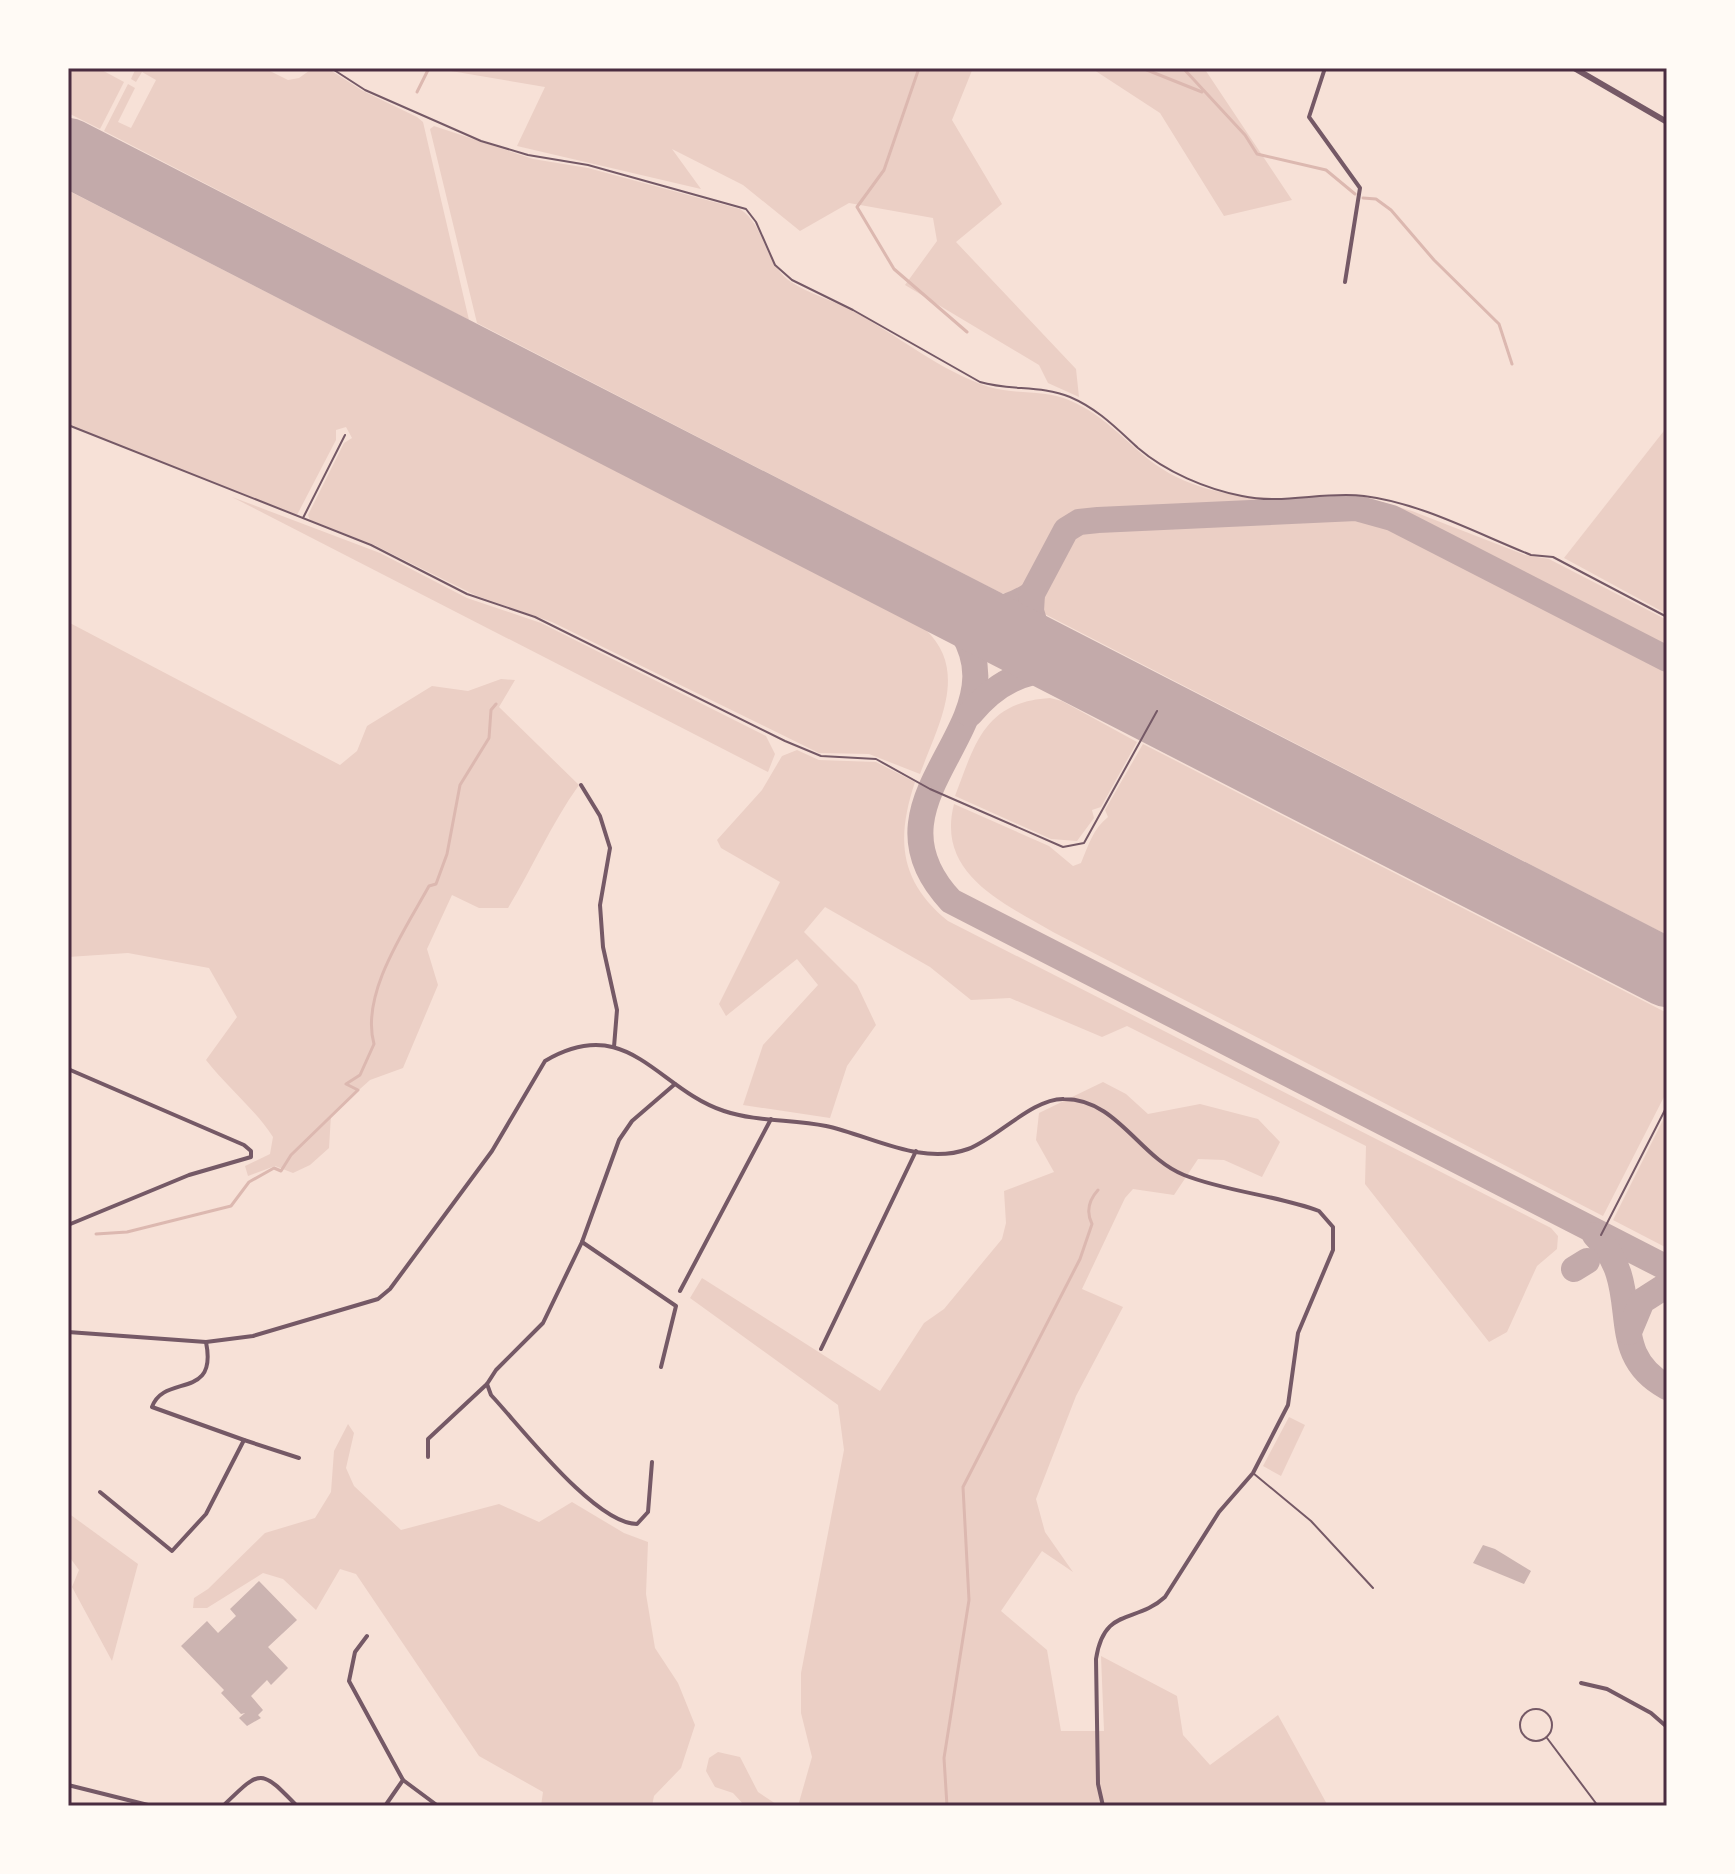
<svg xmlns="http://www.w3.org/2000/svg" width="1735" height="1874" font-family="'Crimson Pro',serif">
<style>
.green{fill:#ebcfc5}
.lines{fill:none;stroke-linecap:round;stroke-linejoin:round}
.stream{stroke:#dcb8b0;stroke-width:3}
.taxiway{stroke:#c3aaaa;stroke-width:26}
.runway{stroke:#c3aaaa;stroke-width:68}
.building{fill:#ccb4b1}
.service{stroke:#755966;stroke-width:2}
.minor{stroke:#755966;stroke-width:4}
.tertiary{stroke:#755966;stroke-width:6}
.neatline{fill:none;stroke:#4a2c40;stroke-width:3}
</style>
<rect width="100%" height="100%" fill="#f7e1d7"/>
<g class="green">
<polygon points="68,68 98,68 124,82 100,129 68,113"/>
<polygon points="136,68 264,68 288,80 299,78 313,68 327,68 363,91 417,117 423,122 469,320 104,131 128,84 135,88 118,122 131,128 156,80 142,72 136,82 131,79"/>
<polygon points="433,68 973,68 952,120 1002,204 956,242 1076,369 1079,397 1048,383 1039,365 905,285 937,241 933,218 849,203 800,231 743,185 672,149 701,189 517,146 545,87"/>
<polygon points="1091,68 1204,68 1292,200 1224,216 1160,113"/>
<path d="M434 126 533 159 588 168 740 209C766 226 764 264 791 282 809 294 832 300 851 310 896 334 940 371 989 387 1016 395 1044 389 1071 401 1103 415 1122 438 1148 459 1201 501 1269 500 1333 497L1340 503 1078 517C1045 533 1047 580 1016 594L1001 593 477 323 430 129Z"/>
<path d="M71 192 925 629C970 671 938 725 920 774L869 754 819 753 552 622 477 596 374 545 310 520 308 515 344 443 352 438 346 427 336 430V440L297 515 68 425V199Z"/>
<polygon points="1667,427 1667,614 1564,558"/>
<polygon points="232,497 380,553 467,598 541,623 766,736 775,754 768,772"/>
<polygon points="1368,498 1412,511 1525,555 1549,559 1667,620 1667,653 1392,512 1364,503"/>
<path d="M1355 513 1400 528 1667 665V935L1039 611C1036 591 1056 542 1074 530 1080 526 1091 526 1098 525Z"/>
<path d="M68 622 340 765 357 751 367 726 432 686 468 691 501 679 515 680 499 707 579 785C551 824 533 867 508 908H479L452 895 427 949 438 985 403 1068 370 1080 331 1115 329 1148 310 1165 293 1173 275 1166 248 1176 245 1166 270 1154 273 1137C254 1108 227 1087 206 1060L237 1017 209 968 128 953 68 957Z"/>
<path d="M1050 698 1062 701 1137 742 1101 807 1092 810 1094 818 1077 841 1051 839 955 796C975 744 984 702 1050 698Z"/>
<path d="M1143 744 1667 1013V1091L1603 1216 1053 932C1002 902 936 874 954 804L1049 846 1073 866 1081 863C1089 844 1093 829 1108 817L1105 810Z"/>
<path d="M797 750 819 760 876 762 915 782C896 839 899 881 948 921L1551 1228 1558 1236 1557 1249 1537 1266 1507 1332 1489 1342 1365 1184 1366 1146 1127 1026 1102 1037 1010 998 971 1000 930 967 825 907 804 932 857 985 876 1025 847 1066 830 1118 743 1105 763 1045 818 985 797 959 726 1016 719 1004 780 882 721 848 717 840 762 790 782 756Z"/>
<polygon points="1103,1082 1126,1094 1148,1114 1200,1104 1258,1119 1280,1142 1262,1177 1224,1160 1198,1159 1174,1195 1133,1189 1125,1198 1082,1289 1123,1307 1076,1396 1036,1499 1045,1532 1073,1572 1042,1551 1001,1611 1047,1650 1061,1731 1104,1731 1101,1656 1177,1696 1183,1735 1210,1765 1278,1715 1328,1806 798,1806 812,1757 801,1713 801,1673 844,1450 838,1405 690,1298 702,1278 880,1391 924,1323 944,1309 1002,1239 1006,1223 1004,1191 1054,1172 1036,1140 1039,1113"/>
<polygon points="1667,1112 1667,1248 1613,1220"/>
<polygon points="1289,1417 1305,1425 1281,1476 1263,1466"/>
<polygon points="348,1424 354,1433 346,1468 354,1486 401,1530 499,1504 539,1522 572,1502 624,1533 648,1542 646,1594 655,1648 678,1683 695,1725 681,1768 654,1796 652,1806 541,1806 543,1792 479,1756 356,1574 340,1569 316,1610 283,1579 263,1573 207,1608 193,1608 194,1598 208,1589 265,1533 315,1518 331,1492 334,1451"/>
<polygon points="68,1513 138,1564 112,1661 72,1587 79,1570 68,1555"/>
<polygon points="718,1752 740,1757 758,1792 779,1806 745,1806 733,1793 715,1787 706,1771 709,1758"/>
</g>
<g class="lines">
<g class="stream">
<polyline points="919,68 884,170 857,207 894,269 967,332"/>
<polyline points="1142,68 1202,92"/>
<polyline points="1183,68 1245,135 1257,154 1326,170 1355,194"/>
<polyline points="417,92 429,68"/>
<polyline points="1363,198 1376,199 1391,210 1434,260 1499,324 1512,364"/>
<path d="M96 1234 127 1232 231 1206 249 1182 274 1168 281 1171 291 1155 358 1090 346 1084 360 1075 374 1044C360 994 406 928 429 886L436 884 447 854 460 785 489 738 491 710 496 704"/>
<path d="M947 1806 944 1758 969 1600 963 1487 1080 1259 1092 1224C1086 1212 1089 1200 1098 1190"/>
</g>
<g class="taxiway">
<path d="M926 592C1070 710 842 785 951 901L1667 1268"/>
<path d="M942 599C976 614 1000 615 1032 594"/>
<polyline points="1081,672 1048,650 1039,637 1031,611 1032,594 1066,530 1079,522 1098,520 1356,508 1392,518 1667,659"/>
<path d="M970 714C998 680 1035 662 1079 674"/>
<path d="M1595 1235C1648 1288 1601 1351 1667 1387"/>
<polyline points="1574,1269 1587,1261"/>
<polyline points="1629,1332 1642,1301 1667,1285"/>
</g>
<polyline class="runway" points="68,152 1667,973"/>
</g>
<g class="building">
<polygon points="1483,1545 1495,1549 1531,1571 1524,1584 1473,1563"/>
<polygon points="259,1581 297,1620 268,1647 288,1668 271,1685 267,1680 251,1696 263,1710 258,1715 261,1718 247,1726 239,1718 245,1713 241,1714 221,1693 224,1690 181,1646 207,1621 218,1633 236,1616 230,1609"/>
</g>
<g class="lines">
<g class="service">
<path d="M331 68 365 90 481 141 528 155 588 165 746 209 756 222 775 265 792 280 853 310 980 382C1010 391 1041 385 1070 397 1098 409 1116 428 1138 448 1166 472 1206 489 1242 496 1282 505 1324 491 1364 496 1421 503 1478 534 1531 555L1553 557 1667 617"/>
<polyline points="68,425 371,545 467,594 535,617 785,741 821,756 876,759 930,789 1063,847 1084,843 1157,711"/>
<polyline points="303,518 345,435"/>
<polyline points="1601,1235 1667,1106"/>
<polyline points="1253,1473 1311,1521 1373,1588"/>
<circle cx="1536" cy="1725" r="16"/>
<polyline points="1547,1738 1598,1806"/>
</g>
<g class="minor">
<polyline points="1325,68 1309,117 1360,188 1345,282"/>
<polyline points="581,785 600,816 610,848 600,905 603,947 617,1010 614,1047"/>
<polyline points="68,1069 244,1145 251,1151 251,1157 189,1175 68,1225"/>
<polyline points="582,1242 676,1306 661,1367"/>
<polyline points="680,1291 771,1119"/>
<path d="M68 1332 206 1342 253 1336 378 1299 390 1289 492 1151 545 1061C628 1012 657 1089 724 1111 757 1122 793 1119 826 1126 872 1136 921 1166 968 1149 996 1139 1033 1098 1064 1099 1117 1099 1139 1157 1184 1175 1227 1192 1276 1195 1319 1211L1333 1227V1250L1298 1333 1288 1405 1253 1473 1219 1512 1165 1597C1136 1624 1104 1606 1096 1659L1098 1784 1103 1806"/>
<polyline points="821,1349 916,1151"/>
<polyline points="244,1440 299,1458"/>
<polyline points="428,1457 428,1439 487,1384"/>
<path d="M652 1462 648 1512 637 1524C595 1524 521 1427 491 1395L487 1384 496 1370 543 1323 582 1242 619 1140 632 1121 675 1084"/>
<path d="M100 1492 172 1551 206 1514 244 1440 152 1407C164 1373 218 1401 206 1342"/>
<polyline points="367,1636 355,1652 349,1681 403,1780 385,1806"/>
<polyline points="1581,1683 1607,1689 1651,1713 1667,1727"/>
<polyline points="403,1780 438,1806"/>
<polyline points="68,1785 152,1806"/>
<path d="M223 1806C261 1769 260 1768 297 1806"/>
</g>
<polyline class="tertiary" points="1574,68 1667,122"/>
</g>
<rect width="1735" height="1874" fill="none" stroke="#fffaf5" stroke-width="140"/>
<rect x="70" y="70" width="1595" height="1734" class="neatline"/>
</svg>
